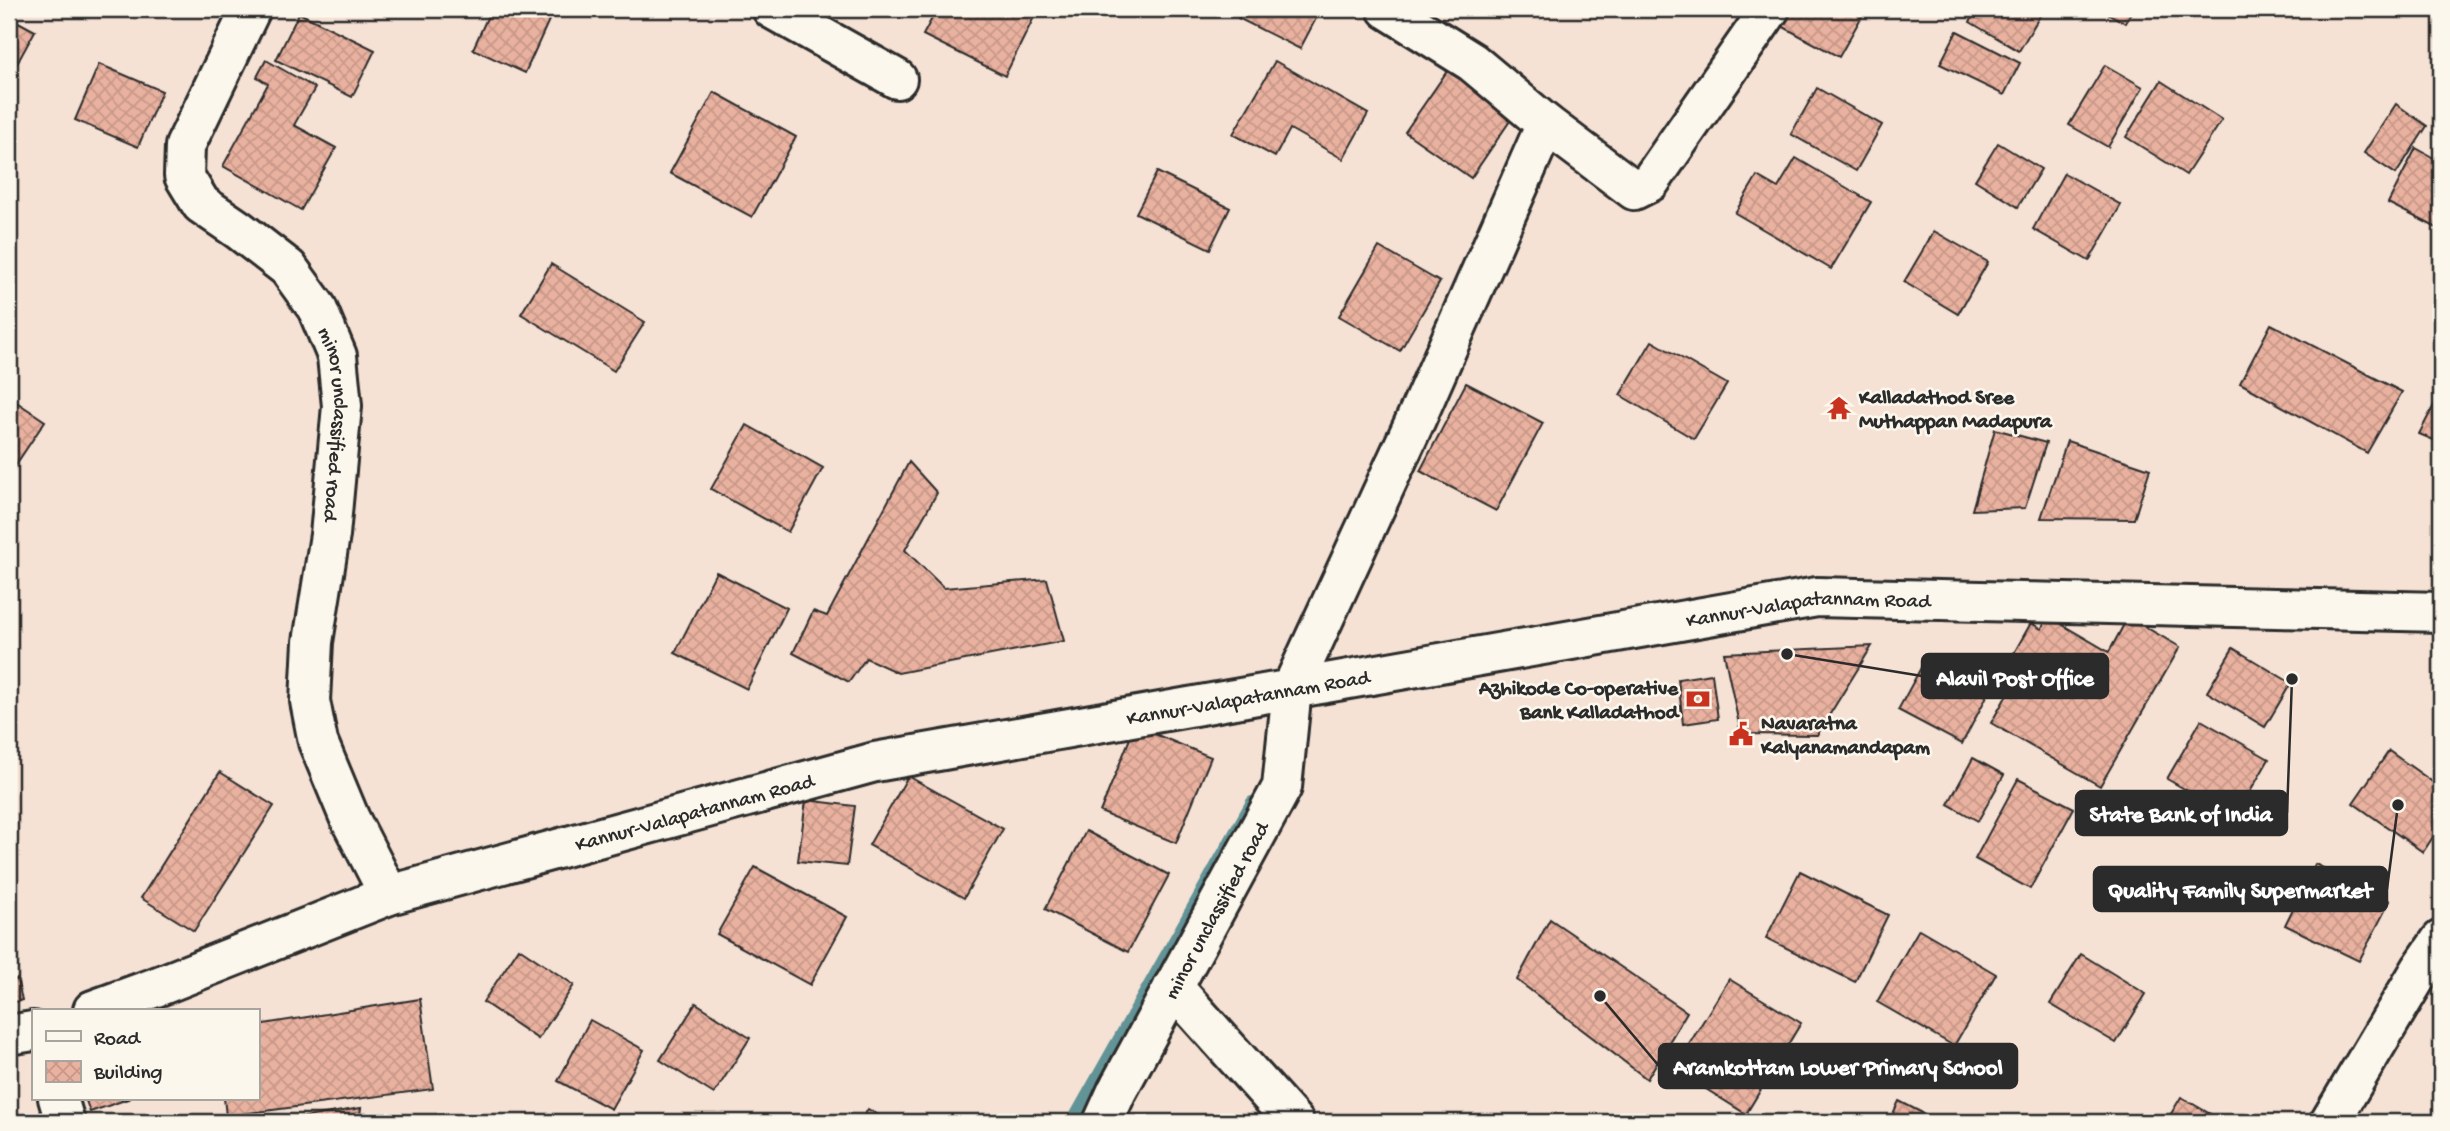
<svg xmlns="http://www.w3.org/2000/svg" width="2450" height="1131" font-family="'Gochi Hand',sans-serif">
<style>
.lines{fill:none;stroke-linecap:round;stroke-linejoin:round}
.stream{stroke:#629396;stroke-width:12}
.building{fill:url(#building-cross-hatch);stroke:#2b2b2b;stroke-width:2}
.minor-casing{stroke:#2b2b2b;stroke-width:44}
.major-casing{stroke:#2b2b2b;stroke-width:44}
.minor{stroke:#fbf7ec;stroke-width:38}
.major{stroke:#fbf7ec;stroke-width:38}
.labels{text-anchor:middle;stroke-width:5;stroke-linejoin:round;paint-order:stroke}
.poi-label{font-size:21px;font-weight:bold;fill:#2b2b2b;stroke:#fbf7ec;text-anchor:start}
.street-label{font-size:21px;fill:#2b2b2b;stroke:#fbf7ec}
.leader{fill:none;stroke:#2b2b2b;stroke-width:2.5}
.callout-dot{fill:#2b2b2b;stroke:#fbf7ec;stroke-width:2.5}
.callout{fill:#2b2b2b;stroke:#2b2b2b;stroke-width:2.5}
.callout-label{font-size:23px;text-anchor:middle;font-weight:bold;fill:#fff}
</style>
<defs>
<pattern id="building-cross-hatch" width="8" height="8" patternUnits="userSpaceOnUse" patternTransform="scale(1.75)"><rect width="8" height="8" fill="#e9b19f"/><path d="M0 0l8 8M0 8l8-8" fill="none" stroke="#c89889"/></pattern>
</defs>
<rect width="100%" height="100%" fill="#f6e2d5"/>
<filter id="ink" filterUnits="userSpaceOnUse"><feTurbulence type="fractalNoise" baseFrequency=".0143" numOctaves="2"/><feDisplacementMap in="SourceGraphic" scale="14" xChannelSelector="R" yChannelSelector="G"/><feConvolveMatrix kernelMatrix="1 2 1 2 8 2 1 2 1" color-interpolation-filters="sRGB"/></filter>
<g filter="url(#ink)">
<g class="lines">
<polyline class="stream" points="1072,1122 1252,802"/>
</g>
<g class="building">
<polygon points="491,9 554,9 525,73 473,49"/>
<polygon points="937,9 1038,9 1005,76 923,35"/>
<polygon points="1242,9 1321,9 1300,49 1238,18"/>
<polygon points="1786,9 1866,9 1839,57 1778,24"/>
<polygon points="1977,9 2044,9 2019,51 1970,22"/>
<polygon points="2100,9 2133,9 2125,23"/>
<polygon points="299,13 375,50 352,97 276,60"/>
<polygon points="9,17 35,31 9,78"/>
<polygon points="1957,31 2020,63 2004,95 1940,64"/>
<polygon points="266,60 315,88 294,125 336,148 301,210 223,166 268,84 257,77"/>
<polygon points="1275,61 1368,114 1343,159 1290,129 1275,157 1233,134"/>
<polygon points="99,64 162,91 138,147 75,120"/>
<polygon points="2105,65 2143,87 2108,147 2069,125"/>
<polygon points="1450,67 1516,112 1471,178 1405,132"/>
<polygon points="2161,81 2222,120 2186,175 2126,137"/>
<polygon points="1817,88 1882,125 1856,171 1791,134"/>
<polygon points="714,92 796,137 752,217 670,173"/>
<polygon points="2396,104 2427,126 2396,174 2364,153"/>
<polygon points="1998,143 2041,169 2018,207 1975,180"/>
<polygon points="2416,148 2441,162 2441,230 2388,203"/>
<polygon points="1796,158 1871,202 1831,269 1735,213 1757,176 1778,188"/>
<polygon points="1157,172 1230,208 1210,249 1136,213"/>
<polygon points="2064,173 2121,205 2089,261 2033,229"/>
<polygon points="1934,231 1988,262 1958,314 1904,282"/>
<polygon points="1379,247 1440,282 1400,351 1339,316"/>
<polygon points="551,264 645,322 614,371 521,314"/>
<polygon points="2271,324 2402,392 2367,453 2240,383"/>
<polygon points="1652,341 1727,384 1694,439 1620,395"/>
<polygon points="1466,383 1543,423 1496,511 1420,471"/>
<polygon points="2441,392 2441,443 2419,434"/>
<polygon points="9,397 45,421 9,475"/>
<polygon points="747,425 823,468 788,532 711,489"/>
<polygon points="1995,429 2046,443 2025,508 1972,510"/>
<polygon points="2067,441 2150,469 2134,519 2041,518"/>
<polygon points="909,462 937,493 905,550 944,588 1047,579 1064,641 898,673 866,658 849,682 793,653 813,611 827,616"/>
<polygon points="716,572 787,608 747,689 675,653"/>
<polygon points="2049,617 2109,652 2128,617 2180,647 2100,786 1991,723 2015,681 2002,674 2031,623 2041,629"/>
<polygon points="1872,646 1817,735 1741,734 1724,653"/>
<polygon points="2233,648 2291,683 2265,727 2207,692"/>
<polygon points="1924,662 1987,696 1962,744 1898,710"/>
<polygon points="1712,674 1718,719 1683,724 1678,679"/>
<polygon points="2201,720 2269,759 2235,818 2167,779"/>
<polygon points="1135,726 1211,757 1176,843 1100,812"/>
<polygon points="2389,751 2441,788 2441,825 2423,852 2353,803"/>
<polygon points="1973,758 2004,775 1978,821 1948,804"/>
<polygon points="220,772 274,806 194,931 141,898"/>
<polygon points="908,776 1003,829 964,898 869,845"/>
<polygon points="2018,779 2074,808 2030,889 1975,859"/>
<polygon points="806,800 855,806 847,866 798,861"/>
<polygon points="1086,831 1169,875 1128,952 1045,909"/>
<polygon points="2315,864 2390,901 2359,961 2285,925"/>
<polygon points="755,867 847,917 810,985 717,934"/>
<polygon points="1800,871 1888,915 1855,982 1766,938"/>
<polygon points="1550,919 1687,1012 1647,1079 1517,980"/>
<polygon points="1919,929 1996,974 1954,1046 1877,1002"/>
<polygon points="519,948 574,985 538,1039 483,1002"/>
<polygon points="2081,954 2146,994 2116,1043 2050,1004"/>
<polygon points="17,979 22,1000 9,1004 9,981"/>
<polygon points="1729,979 1801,1023 1746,1114 1674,1069"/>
<polygon points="420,999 433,1089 226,1116 224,1098 257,1098 257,1025"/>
<polygon points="696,1003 750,1038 714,1094 660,1060"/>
<polygon points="590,1020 644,1050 611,1109 558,1081"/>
<polygon points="2181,1097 2224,1122 2166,1122"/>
<polygon points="85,1098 131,1098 90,1112"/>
<polygon points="1899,1101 1940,1122 1889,1122"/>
<polygon points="361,1108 359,1122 275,1122"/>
<polygon points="868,1109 890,1122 860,1122"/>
</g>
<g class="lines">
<g class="minor-casing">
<g id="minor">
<path id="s1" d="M251 9 185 146 184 176 201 204 239 230 288 268 317 308 337 356 342 406 330 535 313 642 310 701 318 742 350 819 389 895"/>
<polyline points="772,9 897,79"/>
<polyline points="1387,9 1472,62 1546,124"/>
<polyline points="1173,987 1294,1122"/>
<polyline points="58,1098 65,1122"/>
<path id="s2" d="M1103 1122 1117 1091 1282 787 1292 688 1416 419 1546 124 1634 190 1650 182 1770 9"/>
<polyline points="2330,1122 2421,969 2441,940"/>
</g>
</g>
<g class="major-casing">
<g id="major">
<path id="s3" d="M93 1010 159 986 389 895 875 762 1817 597 2441 612"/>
<polyline points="9,1035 33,1031"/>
</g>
</g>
<use href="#minor" class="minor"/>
<use href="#major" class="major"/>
</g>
</g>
<defs>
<g id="temple-bare" transform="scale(1.89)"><path d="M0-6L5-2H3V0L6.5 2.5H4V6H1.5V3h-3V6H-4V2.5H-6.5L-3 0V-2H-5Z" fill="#c8321e" stroke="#fbf7ec" stroke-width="2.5" paint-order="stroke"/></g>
<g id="bank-bare" transform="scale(1.89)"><path d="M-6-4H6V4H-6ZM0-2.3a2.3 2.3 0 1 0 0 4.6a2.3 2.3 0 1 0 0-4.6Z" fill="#c8321e" stroke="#fbf7ec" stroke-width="2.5" paint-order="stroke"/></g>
<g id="civic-bare" transform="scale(1.89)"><path d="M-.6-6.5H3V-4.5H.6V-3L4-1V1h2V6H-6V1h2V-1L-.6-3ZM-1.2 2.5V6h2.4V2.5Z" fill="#c8321e" stroke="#fbf7ec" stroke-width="2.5" paint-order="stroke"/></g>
</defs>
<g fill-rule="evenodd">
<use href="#temple-bare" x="1839" y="408"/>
<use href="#bank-bare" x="1698" y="699"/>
<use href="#civic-bare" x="1741" y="734"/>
</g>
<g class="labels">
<g class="poi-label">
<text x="1859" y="403">Kalladathod Sree<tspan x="1859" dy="24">Muthappan Madapura</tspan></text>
<text x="1678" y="694" text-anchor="end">Azhikode Co-operative<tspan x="1678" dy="24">Bank Kalladathod</tspan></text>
<text x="1761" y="729">Navaratna<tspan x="1761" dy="24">Kalyanamandapam</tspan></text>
</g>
<g class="street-label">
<text dy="7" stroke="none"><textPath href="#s1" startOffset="492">minor unclassified road</textPath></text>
<text dy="7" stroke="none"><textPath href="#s3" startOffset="1768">Kannur-Valapatannam Road</textPath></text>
<text dy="7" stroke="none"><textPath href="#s3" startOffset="1200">Kannur-Valapatannam Road</textPath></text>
<text dy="7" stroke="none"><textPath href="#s3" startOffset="634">Kannur-Valapatannam Road</textPath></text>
<text dy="7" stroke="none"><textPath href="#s2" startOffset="240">minor unclassified road</textPath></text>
</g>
</g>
<path class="leader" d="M1787 654L1922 676M2292 679L2287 813M2398 805L2387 889M1600 996L1659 1066"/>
<g class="callout-dot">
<circle cx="1787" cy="654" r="7"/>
<circle cx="2292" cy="679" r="7"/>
<circle cx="2398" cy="805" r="7"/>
<circle cx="1600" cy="996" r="7"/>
</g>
<g class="callout">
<rect x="1922" y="654" width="186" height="44" rx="7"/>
<rect x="2076" y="791" width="211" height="44" rx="7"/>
<rect x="2094" y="867" width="293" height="44" rx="7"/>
<rect x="1659" y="1044" width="358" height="44" rx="7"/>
</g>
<g class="callout-label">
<text x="2015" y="685">Alavil Post Office</text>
<text x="2181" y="821">State Bank of India</text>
<text x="2240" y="897">Quality Family Supermarket</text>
<text x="1838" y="1074">Aramkottam Lower Primary School</text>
</g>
<rect width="2450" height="1131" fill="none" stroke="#fbf7ec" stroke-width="35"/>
<rect x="18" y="18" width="2415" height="1096" fill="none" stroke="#2b2b2b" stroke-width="2.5" filter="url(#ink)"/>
<rect x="32" y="1009" width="228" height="91" fill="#fbf7ec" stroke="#a8a59f" stroke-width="2"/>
<rect x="46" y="1031" width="35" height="10" fill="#fbf7ec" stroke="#a8a59f" stroke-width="2"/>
<text x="94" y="1044" font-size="21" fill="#2b2b2b">Road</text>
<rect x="46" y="1061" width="35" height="21" fill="url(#building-cross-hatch)" stroke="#a8a59f" stroke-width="2"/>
<text x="94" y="1078" font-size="21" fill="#2b2b2b">Building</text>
</svg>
